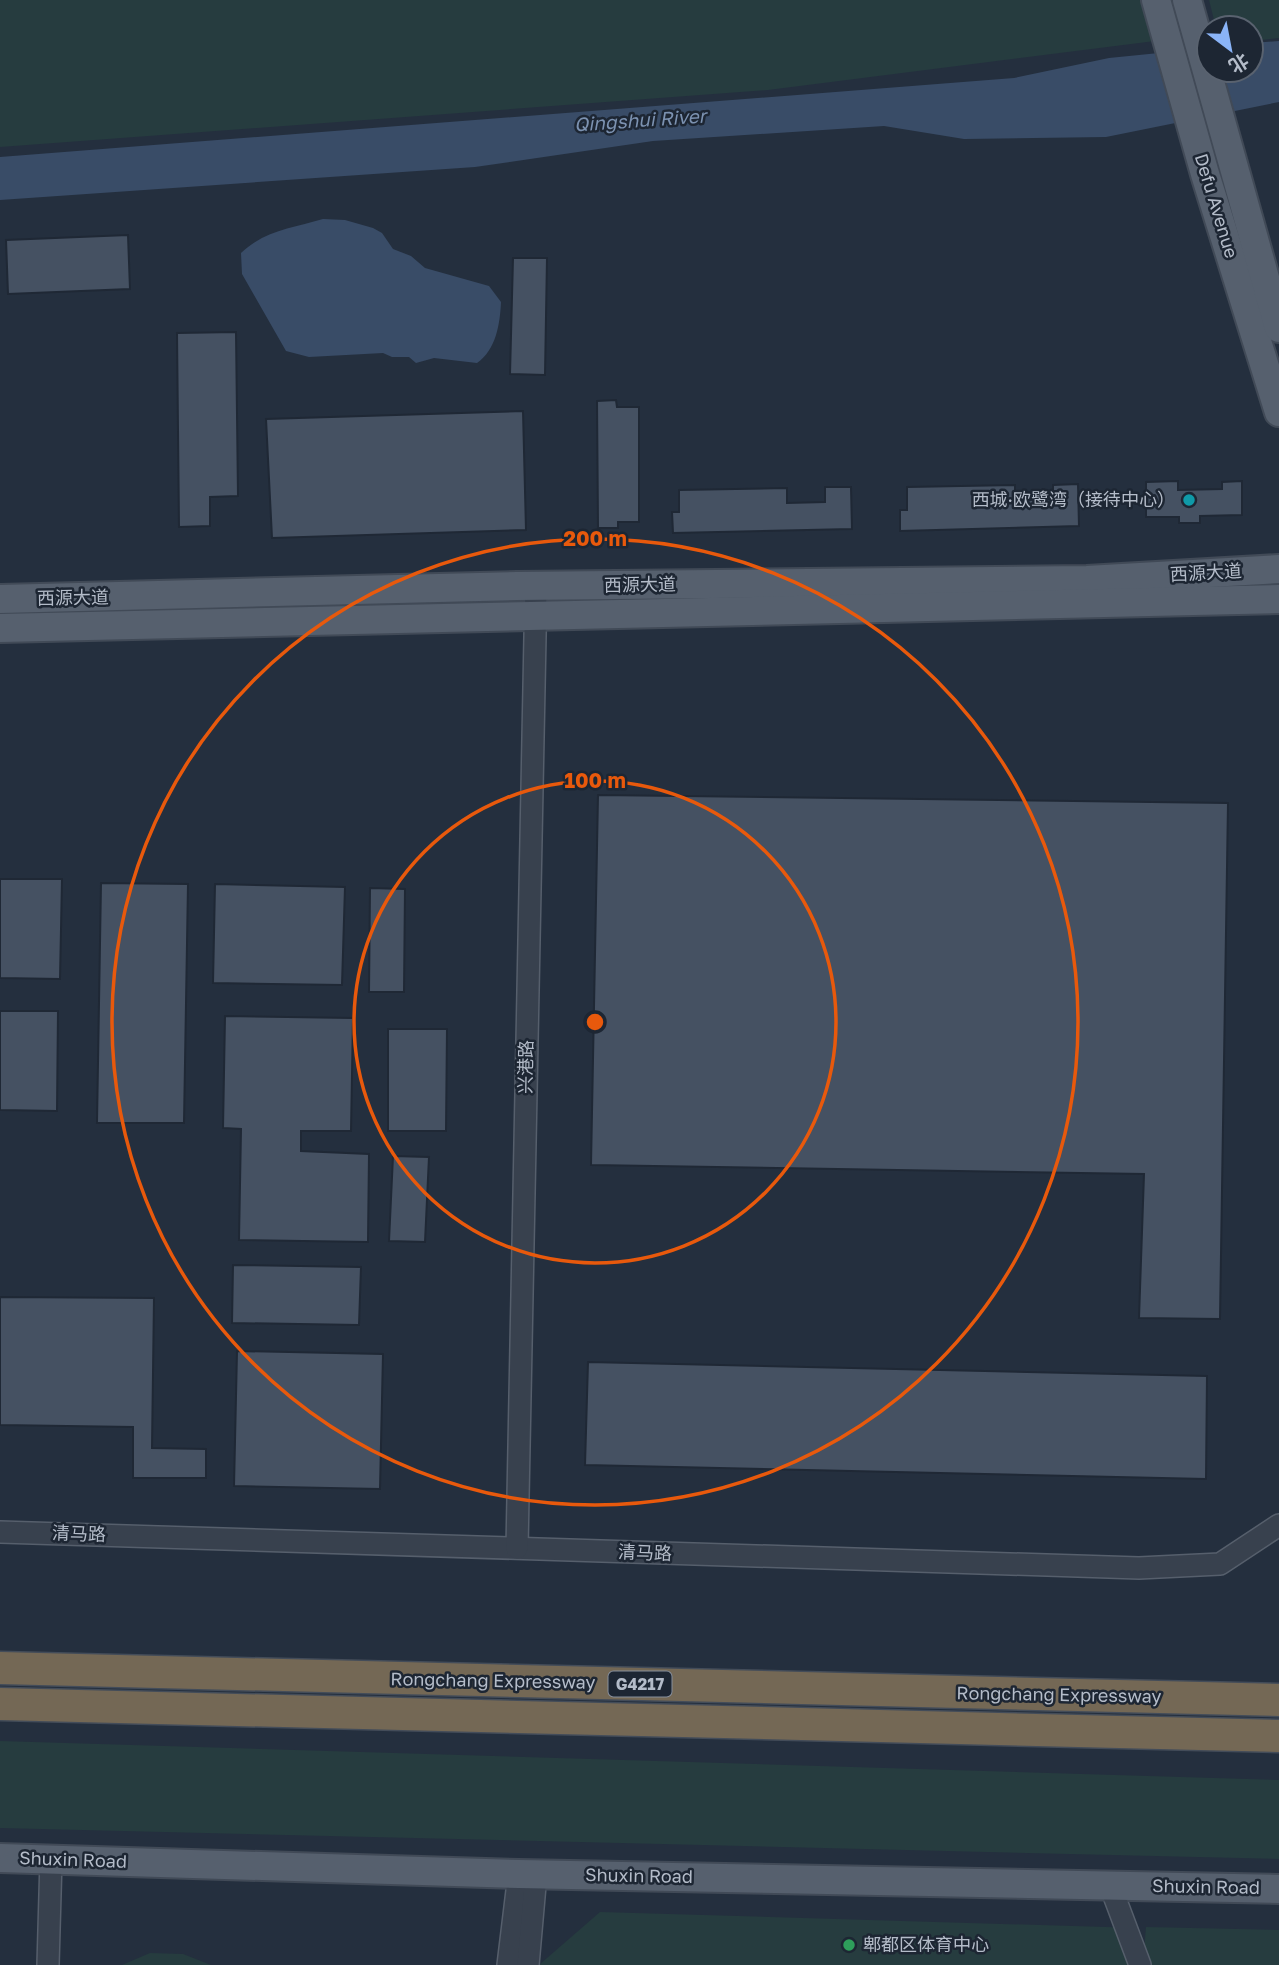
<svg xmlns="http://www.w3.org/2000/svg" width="1279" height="1965" font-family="'Golos Text','Noto Sans SC',sans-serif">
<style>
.green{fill:#263c3f}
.water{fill:#394c67}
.building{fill:#455162;stroke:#1f2835;stroke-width:2}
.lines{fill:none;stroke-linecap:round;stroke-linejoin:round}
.minor-casing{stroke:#565f6c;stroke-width:24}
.major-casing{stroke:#414a57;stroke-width:32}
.highway-casing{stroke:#434c59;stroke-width:35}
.minor{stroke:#38414e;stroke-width:21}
.major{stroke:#56606e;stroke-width:28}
.highway{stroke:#746855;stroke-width:32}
.ring{fill:none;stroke:#e8590c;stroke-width:3.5}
.culture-dot{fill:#0f9aa8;stroke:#1d2633;stroke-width:2.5}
.leisure-dot{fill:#2e9e5b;stroke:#1d2633;stroke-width:2.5}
.labels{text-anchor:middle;stroke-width:5;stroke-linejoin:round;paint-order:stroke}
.shield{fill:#1d2633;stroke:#878f9c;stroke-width:2}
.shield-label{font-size:16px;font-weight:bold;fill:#b4bcc9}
.street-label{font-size:18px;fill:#b4bcc9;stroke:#1d2633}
.poi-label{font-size:18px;fill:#b4bcc9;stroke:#1d2633;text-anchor:end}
.water-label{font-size:19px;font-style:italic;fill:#7c92b1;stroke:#1d2633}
.centre{fill:#e8590c;stroke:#1d2633;stroke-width:3.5}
.ring-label{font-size:21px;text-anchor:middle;font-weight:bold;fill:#e8590c;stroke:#1d2633;stroke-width:5;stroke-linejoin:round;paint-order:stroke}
</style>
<rect width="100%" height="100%" fill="#242f3e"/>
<g class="green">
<polygon points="0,0 1143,0 1155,41 768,90 0,147"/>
<polygon points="1209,0 1279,0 1279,38 1251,41 1251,28 1216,28"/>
<polygon points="0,1741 1279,1780 1279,1859 0,1828"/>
<polygon points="600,1912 1139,1928 1135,1965 539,1965"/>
<polygon points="1146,1927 1279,1930 1279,1965 1143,1965"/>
<polygon points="150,1953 183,1954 211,1965 122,1965"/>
</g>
<g class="water">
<polygon points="1279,41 1279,102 1106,137 964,139 884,126 653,141 475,167 0,200 0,157 1014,78 1109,58 1209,48 1209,70 1251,70 1251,43"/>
<path d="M323 219 345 220 373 228 382 233 393 249 411 256 425 268 489 286 501 302C500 324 496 350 477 363L434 358 416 363 409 357H392L383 353 309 357 286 351 242 274 241 253C265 230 293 228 323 219Z"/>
</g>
<g class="building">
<polygon points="128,235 130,289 8,294 6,240"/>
<polygon points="513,258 547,258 545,375 510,374"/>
<polygon points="236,332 238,496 210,497 210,526 179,527 177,333"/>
<polygon points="616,400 617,407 639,407 639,522 618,522 618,528 598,528 597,401"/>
<polygon points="523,411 526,530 272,538 266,419"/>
<polygon points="1178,481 1178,490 1222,489 1222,482 1242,481 1242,515 1200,516 1200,523 1179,523 1179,517 1146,517 1146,482"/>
<polygon points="1078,484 1079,526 900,531 900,510 907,510 907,487 1015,485 1015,500 1053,499 1053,485"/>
<polygon points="825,487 851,487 852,529 673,533 672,512 679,512 679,490 787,488 787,503 825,502"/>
<polygon points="598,795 1228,803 1220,1319 1139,1318 1144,1174 591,1165"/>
<polygon points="0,879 62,879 60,979 0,978"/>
<polygon points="101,883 188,884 184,1123 97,1123"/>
<polygon points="215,884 345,887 342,985 213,983"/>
<polygon points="370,888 405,889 404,992 369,992"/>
<polygon points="0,1011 58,1011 57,1111 0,1110"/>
<polygon points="225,1016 353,1018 351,1131 301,1131 301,1151 369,1154 368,1242 239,1240 241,1129 223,1128"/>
<polygon points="388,1029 447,1029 446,1131 388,1131"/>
<polygon points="393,1156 429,1157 425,1242 389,1241"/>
<polygon points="233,1265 361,1267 359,1325 232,1323"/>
<polygon points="0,1297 154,1298 152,1448 206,1449 206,1478 133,1478 133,1427 0,1425"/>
<polygon points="237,1351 383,1354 380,1489 234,1486"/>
<polygon points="588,1362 1207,1376 1206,1479 585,1465"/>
</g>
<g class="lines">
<g class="minor-casing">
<g id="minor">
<polyline points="0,1532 1139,1568 1220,1564 1279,1525"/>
<polyline points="517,1548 536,586"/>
<polyline points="1110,1885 1140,1965"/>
<polyline points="48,1965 51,1859"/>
<polyline points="508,1965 519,1874"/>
<polyline points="528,1965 536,1874"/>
</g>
</g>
<g class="major-casing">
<g id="major">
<polyline points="1156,0 1205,174 1279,412"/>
<polyline points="1187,0 1279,328"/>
<polyline points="0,599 517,586 1087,580 1279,569"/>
<polyline points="0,628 1279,599"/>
<polyline points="0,1858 519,1874 1279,1889"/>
</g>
</g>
<g class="highway-casing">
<g id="highway">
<polyline points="0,1668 1279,1700"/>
<polyline points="0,1704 1279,1736"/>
</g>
</g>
<use href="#minor" class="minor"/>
<use href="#major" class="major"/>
<use href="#highway" class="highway"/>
</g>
<g class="ring">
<circle cx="595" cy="1022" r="241"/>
<circle cx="595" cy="1022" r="483"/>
</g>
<circle class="culture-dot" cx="1189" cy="500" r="7"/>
<circle class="leisure-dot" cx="849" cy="1945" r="7"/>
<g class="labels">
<rect class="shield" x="608.5" y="1671.5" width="63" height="25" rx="5"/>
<g class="shield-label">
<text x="640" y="1690">G4217</text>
</g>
<g class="street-label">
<text transform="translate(1216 206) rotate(73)" y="6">Defu Avenue</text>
<text transform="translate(1206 573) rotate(-3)" y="6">西源大道</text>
<text transform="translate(640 585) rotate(-1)" y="6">西源大道</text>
<text transform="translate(73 598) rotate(-1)" y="6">西源大道</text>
<text transform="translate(526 1067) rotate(-89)" y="6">兴港路</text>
<text transform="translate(79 1534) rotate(2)" y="6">清马路</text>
<text transform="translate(645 1553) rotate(2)" y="6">清马路</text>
<text transform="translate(493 1681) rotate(1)" y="6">Rongchang Expressway</text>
<text transform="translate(1059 1695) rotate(1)" y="6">Rongchang Expressway</text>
<text transform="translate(73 1860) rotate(2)" y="6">Shuxin Road</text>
<text transform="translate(639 1876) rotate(1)" y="6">Shuxin Road</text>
<text transform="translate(1206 1887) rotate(1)" y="6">Shuxin Road</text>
</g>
<g class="poi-label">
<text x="1175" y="506">西城·欧鹭湾（接待中心）</text>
<text x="863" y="1951" text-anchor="start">郫都区体育中心</text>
</g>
<g class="water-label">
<text transform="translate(640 120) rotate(-4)" y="7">Qingshui River</text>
</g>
</g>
<circle cx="595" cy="1022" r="10" class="centre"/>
<g class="ring-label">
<text x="595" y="546">200 m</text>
<text x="595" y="788">100 m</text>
</g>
<g transform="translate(1230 49) rotate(148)"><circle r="33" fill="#1d2633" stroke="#59626f" stroke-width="2"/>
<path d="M0-5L12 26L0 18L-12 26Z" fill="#8ab4f8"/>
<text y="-10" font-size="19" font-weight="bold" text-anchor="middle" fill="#b4bcc9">北</text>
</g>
</svg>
